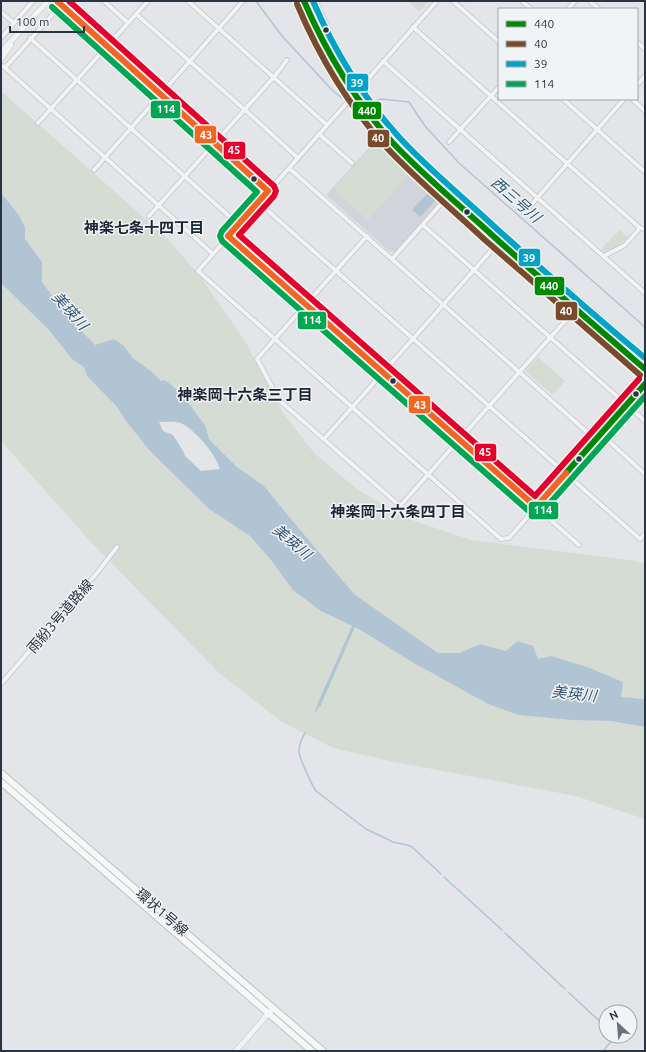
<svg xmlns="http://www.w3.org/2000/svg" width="646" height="1052" font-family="Ubuntu,'Noto Sans JP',sans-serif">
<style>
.built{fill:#d1d5db}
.green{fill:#d4dcd3}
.water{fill:#b1c4d3;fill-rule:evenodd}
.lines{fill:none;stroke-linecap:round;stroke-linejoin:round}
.stream{stroke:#b1c4d3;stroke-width:1.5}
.minor-casing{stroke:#c1c3c6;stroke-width:5.5}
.tertiary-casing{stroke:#c1c3c6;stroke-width:6}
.primary-casing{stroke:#bfc2c6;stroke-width:8}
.trunk-casing{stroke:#b6b9bd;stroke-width:8}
.minor{stroke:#f2f3f5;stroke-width:4}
.tertiary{stroke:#f2f3f5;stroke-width:5}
.primary{stroke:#f6f7f7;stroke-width:6}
.trunk{stroke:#f6f7f7;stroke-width:7}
.bus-1-casing{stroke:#f1f4f7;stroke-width:9}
.bus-2-casing{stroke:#f1f4f7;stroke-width:9}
.bus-3-casing{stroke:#f1f4f7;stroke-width:9}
.bus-4-casing{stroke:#f1f4f7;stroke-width:9}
.bus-5-casing{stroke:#f1f4f7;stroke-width:9}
.bus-6-casing{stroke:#f1f4f7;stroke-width:9}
.bus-1{stroke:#080;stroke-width:6}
.bus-2{stroke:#7a4b2a;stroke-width:6}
.bus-3{stroke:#02a3c7;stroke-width:6}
.bus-4{stroke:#00a651;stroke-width:6}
.bus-5{stroke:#e4002b;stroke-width:6}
.bus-6{stroke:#f26522;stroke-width:6}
.bus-dot{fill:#293442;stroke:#f1f4f7;stroke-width:1.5}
.labels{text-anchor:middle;stroke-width:3;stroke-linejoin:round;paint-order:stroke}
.street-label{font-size:14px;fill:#293442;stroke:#f1f4f7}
.water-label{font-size:15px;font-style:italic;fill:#335676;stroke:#f1f4f7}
.neighbourhood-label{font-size:15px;font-weight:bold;fill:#1c2533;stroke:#f1f4f7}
.line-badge{stroke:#f1f4f7;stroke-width:1.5}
.badge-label{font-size:11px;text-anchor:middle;font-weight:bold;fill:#fff}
</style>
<rect width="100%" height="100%" fill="#e3e5e8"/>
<polygon class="built" points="379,137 390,151 441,200 395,252 390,252 326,195"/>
<g class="green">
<polygon points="408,1 429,1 419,11"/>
<polygon points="1,91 167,238 200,276 245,341 283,413 314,453 358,490 406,518 471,540 622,559 645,563 645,699 620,697 623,682 590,668 551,656 538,659 480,644 459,653 438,653 354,594 286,513 264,486 237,467 209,438 206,427 151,371 133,358 124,346 95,345 68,317 42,282 42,262 25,239 25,227 1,193"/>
<polygon points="378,140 389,153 410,173 368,220 336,192 336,186"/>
<path d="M619 230 628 237C622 244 611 252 602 251V248Z"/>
<polygon points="1,283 49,330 72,359 84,367 87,376 117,407 126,421 150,451 209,509 250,536 321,611 352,626 412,662 488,704 518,715 571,720 611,721 645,727 645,819 576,796 395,762 333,748 282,722 218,672 89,540 1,441"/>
<polygon points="538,357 565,381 553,395 526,372 526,370"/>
</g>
<g class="water">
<path d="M1 193 18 214 25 227V239L42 262V282L68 317 95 345 114 339 124 346 133 358 151 371 161 381 165 380 182 394 206 427 209 439 237 467 264 486 286 513 354 594 438 653H459L480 644 506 651 518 641 533 646 538 659 551 656 590 668 623 682 621 697 645 699V727L611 721 571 720 518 715 488 704 412 662 355 627 320 707 317 705 352 626 321 611 293 590 271 560 250 536 209 509 150 451 126 421 117 407 87 376 84 367 72 359 49 330 1 283ZM159 422C165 422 176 421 181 423 196 431 215 453 220 469L201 471 185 456 183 451 173 435 163 431Z"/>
<polygon points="428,193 436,200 420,217 412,210"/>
</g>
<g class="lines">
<g class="stream">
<polyline points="256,1 282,36 333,91 342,98"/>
<polyline points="375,101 381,99 409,102 425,126 459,163 645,327"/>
<polyline points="315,712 319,705"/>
<path d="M305 733C302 738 299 744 299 751 299 758 312 785 316 791L366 829 393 842 407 845 412 847 441 874"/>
<polyline points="444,877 502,930"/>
<polyline points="505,933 565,989"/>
<polyline points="568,992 606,1027"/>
<polyline points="603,1051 614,1038 614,1036"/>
</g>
<g class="minor-casing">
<g id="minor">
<polyline points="57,1 268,191"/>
<polyline points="104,1 128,23"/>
<polyline points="188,1 327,125"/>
<polyline points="437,1 198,271 501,539 509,538 645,384"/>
<polyline points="453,1 499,42"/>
<polyline points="522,1 531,9"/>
<polyline points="590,1 599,9"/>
<polyline points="568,9 575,1"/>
<polyline points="1,12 14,23"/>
<polyline points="136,14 244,109 298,158"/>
<polyline points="413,27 640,228"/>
<polyline points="1,38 33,1"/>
<polyline points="30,38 238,224"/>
<polyline points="637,42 645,49"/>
<polyline points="383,61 645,293"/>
<polyline points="3,66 213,254"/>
<polyline points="5,68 61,5"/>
<polyline points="637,85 645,76"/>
<polyline points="563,99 645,172"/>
<polyline points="632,99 645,111"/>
<polyline points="38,123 148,1"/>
<polyline points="319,134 352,163"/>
<polyline points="449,142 499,87"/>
<polyline points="289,168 596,440"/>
<polyline points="94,170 243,1"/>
<polyline points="258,202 640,539 645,534"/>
<polyline points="524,213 624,99"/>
<polyline points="149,216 274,77 287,60"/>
<polyline points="423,225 645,421"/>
<polyline points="228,236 579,545"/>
<polyline points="367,236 257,359 279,400 400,506 581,303"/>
<polyline points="604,256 625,245 640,228 645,229"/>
<polyline points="392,259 449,195"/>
<polyline points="601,434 645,474"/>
<polyline points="324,439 505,235"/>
<polyline points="1,684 97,573 117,547"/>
</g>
</g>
<g class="tertiary-casing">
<g id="tertiary">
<polyline points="1,52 48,1"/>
<polyline points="1,59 11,45"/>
<polyline points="236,1051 273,1008"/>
</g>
</g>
<g class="primary-casing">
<g id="primary">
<polyline points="1,773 323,1051"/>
<polyline points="1,782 312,1051"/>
</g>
</g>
<g class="trunk-casing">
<g id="trunk">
<path d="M304 1C327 59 364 114 408 158 435 185 463 209 491 234 541 280 593 324 645 369"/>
<polyline points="314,1 335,46 366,97 412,152 453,191 645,358"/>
</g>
</g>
<use href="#minor" class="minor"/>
<use href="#tertiary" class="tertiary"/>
<use href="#primary" class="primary"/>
<use href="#trunk" class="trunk"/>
<g class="bus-1-casing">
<g id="bus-1">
<path d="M304 1C326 52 355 100 392 142 423 175 458 204 492 235 542 280 594 325 645 369"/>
<polyline points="566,473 645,384"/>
</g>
</g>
<g class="bus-2-casing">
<path id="bus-2" d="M297 4C319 56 348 105 386 147 417 180 452 209 485 240 536 285 588 330 640 375"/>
</g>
<g class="bus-3-casing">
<path id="bus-3" d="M313 1C334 50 362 96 398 136 428 169 464 198 497 229 546 273 595 316 645 358"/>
</g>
<g class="bus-4-casing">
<polyline id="bus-4" points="52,7 257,192 222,231 220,236 222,241 531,513 536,515 542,512 645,396"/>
</g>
<g class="bus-5-casing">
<polyline id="bus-5" points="69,1 274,186 276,191 274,196 239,235 535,496 639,379"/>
</g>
<g class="bus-6-casing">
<polyline id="bus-6" points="57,1 268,191 228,236 536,507 566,473"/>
</g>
<use href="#bus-1" class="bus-1"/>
<use href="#bus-2" class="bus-2"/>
<use href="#bus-3" class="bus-3"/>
<use href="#bus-4" class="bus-4"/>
<use href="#bus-5" class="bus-5"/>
<use href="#bus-6" class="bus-6"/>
</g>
<g class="bus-dot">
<circle cx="326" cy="30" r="3.5"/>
<circle cx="254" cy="179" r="3.5"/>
<circle cx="467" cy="212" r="3.5"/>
<circle cx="393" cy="381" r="3.5"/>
<circle cx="636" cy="394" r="3.5"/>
<circle cx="579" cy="459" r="3.5"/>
</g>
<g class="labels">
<g class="street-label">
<text transform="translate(60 616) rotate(-49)" y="5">雨紛3号道路線</text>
<text transform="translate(162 912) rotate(41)" y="5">環状1号線</text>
</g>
<g class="water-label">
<text transform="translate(516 200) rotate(41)" y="5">西三号川</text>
<text transform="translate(70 311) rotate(48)" y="5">美瑛川</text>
<text transform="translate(292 542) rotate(40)" y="5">美瑛川</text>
<text transform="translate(574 694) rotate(6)" y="5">美瑛川</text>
</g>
<g class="neighbourhood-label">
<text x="144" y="233">神楽七条十四丁目</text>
<text x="245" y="400">神楽岡十六条三丁目</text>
<text x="398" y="517">神楽岡十六条四丁目</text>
</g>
</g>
<g class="line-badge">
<rect x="346" y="73" width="23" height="19" rx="4" fill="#02a3c7"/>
<rect x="150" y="100" width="31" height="19" rx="4" fill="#00a651"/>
<rect x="352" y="101" width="30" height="19" rx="4" fill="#080"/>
<rect x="194" y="125" width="23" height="19" rx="4" fill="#f26522"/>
<rect x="367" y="129" width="23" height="19" rx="4" fill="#7a4b2a"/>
<rect x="223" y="141" width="23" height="19" rx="4" fill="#e4002b"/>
<rect x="518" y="248" width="23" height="19" rx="4" fill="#02a3c7"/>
<rect x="534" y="276" width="31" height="20" rx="4" fill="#080"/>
<rect x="555" y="301" width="23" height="20" rx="4" fill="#7a4b2a"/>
<rect x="297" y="311" width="30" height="19" rx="4" fill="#00a651"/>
<rect x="408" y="395" width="23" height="19" rx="4" fill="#f26522"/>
<rect x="474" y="443" width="23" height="19" rx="4" fill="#e4002b"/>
<rect x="528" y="501" width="31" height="19" rx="4" fill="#00a651"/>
</g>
<g class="badge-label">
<text x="357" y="87">39</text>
<text x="166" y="113">114</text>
<text x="367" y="115">440</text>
<text x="206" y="139">43</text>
<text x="378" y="142">40</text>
<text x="234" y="154">45</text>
<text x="529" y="262">39</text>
<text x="549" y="290">440</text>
<text x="566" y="315">40</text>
<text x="312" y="324">114</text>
<text x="420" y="409">43</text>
<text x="485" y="456">45</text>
<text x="543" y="514">114</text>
</g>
<rect width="646" height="1052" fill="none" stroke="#293442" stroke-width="4"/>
<rect x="498" y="8" width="140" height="92" fill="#f1f4f7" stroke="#a1a7af"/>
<rect x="506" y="21" width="20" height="6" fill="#008800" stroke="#a1a7af"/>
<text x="534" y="28" font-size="12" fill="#293442">440</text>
<rect x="506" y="41" width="20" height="6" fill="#7a4b2a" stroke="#a1a7af"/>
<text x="534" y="48" font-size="12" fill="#293442">40</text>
<rect x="506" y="61" width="20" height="6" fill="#02a3c7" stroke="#a1a7af"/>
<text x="534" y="68" font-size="12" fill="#293442">39</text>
<rect x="506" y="81" width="20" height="6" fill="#00a651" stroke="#a1a7af"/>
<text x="534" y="88" font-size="12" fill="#293442">114</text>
<g transform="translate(618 1024) rotate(334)"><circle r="19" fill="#f1f4f7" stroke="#a1a7af"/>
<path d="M0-3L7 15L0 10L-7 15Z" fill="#6a727c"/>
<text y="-6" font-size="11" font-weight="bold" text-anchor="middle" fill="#293442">N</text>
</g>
<path d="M10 26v6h74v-6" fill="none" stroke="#293442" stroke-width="2"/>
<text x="16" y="26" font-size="12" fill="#293442" stroke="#f1f4f7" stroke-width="3" paint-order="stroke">100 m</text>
</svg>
